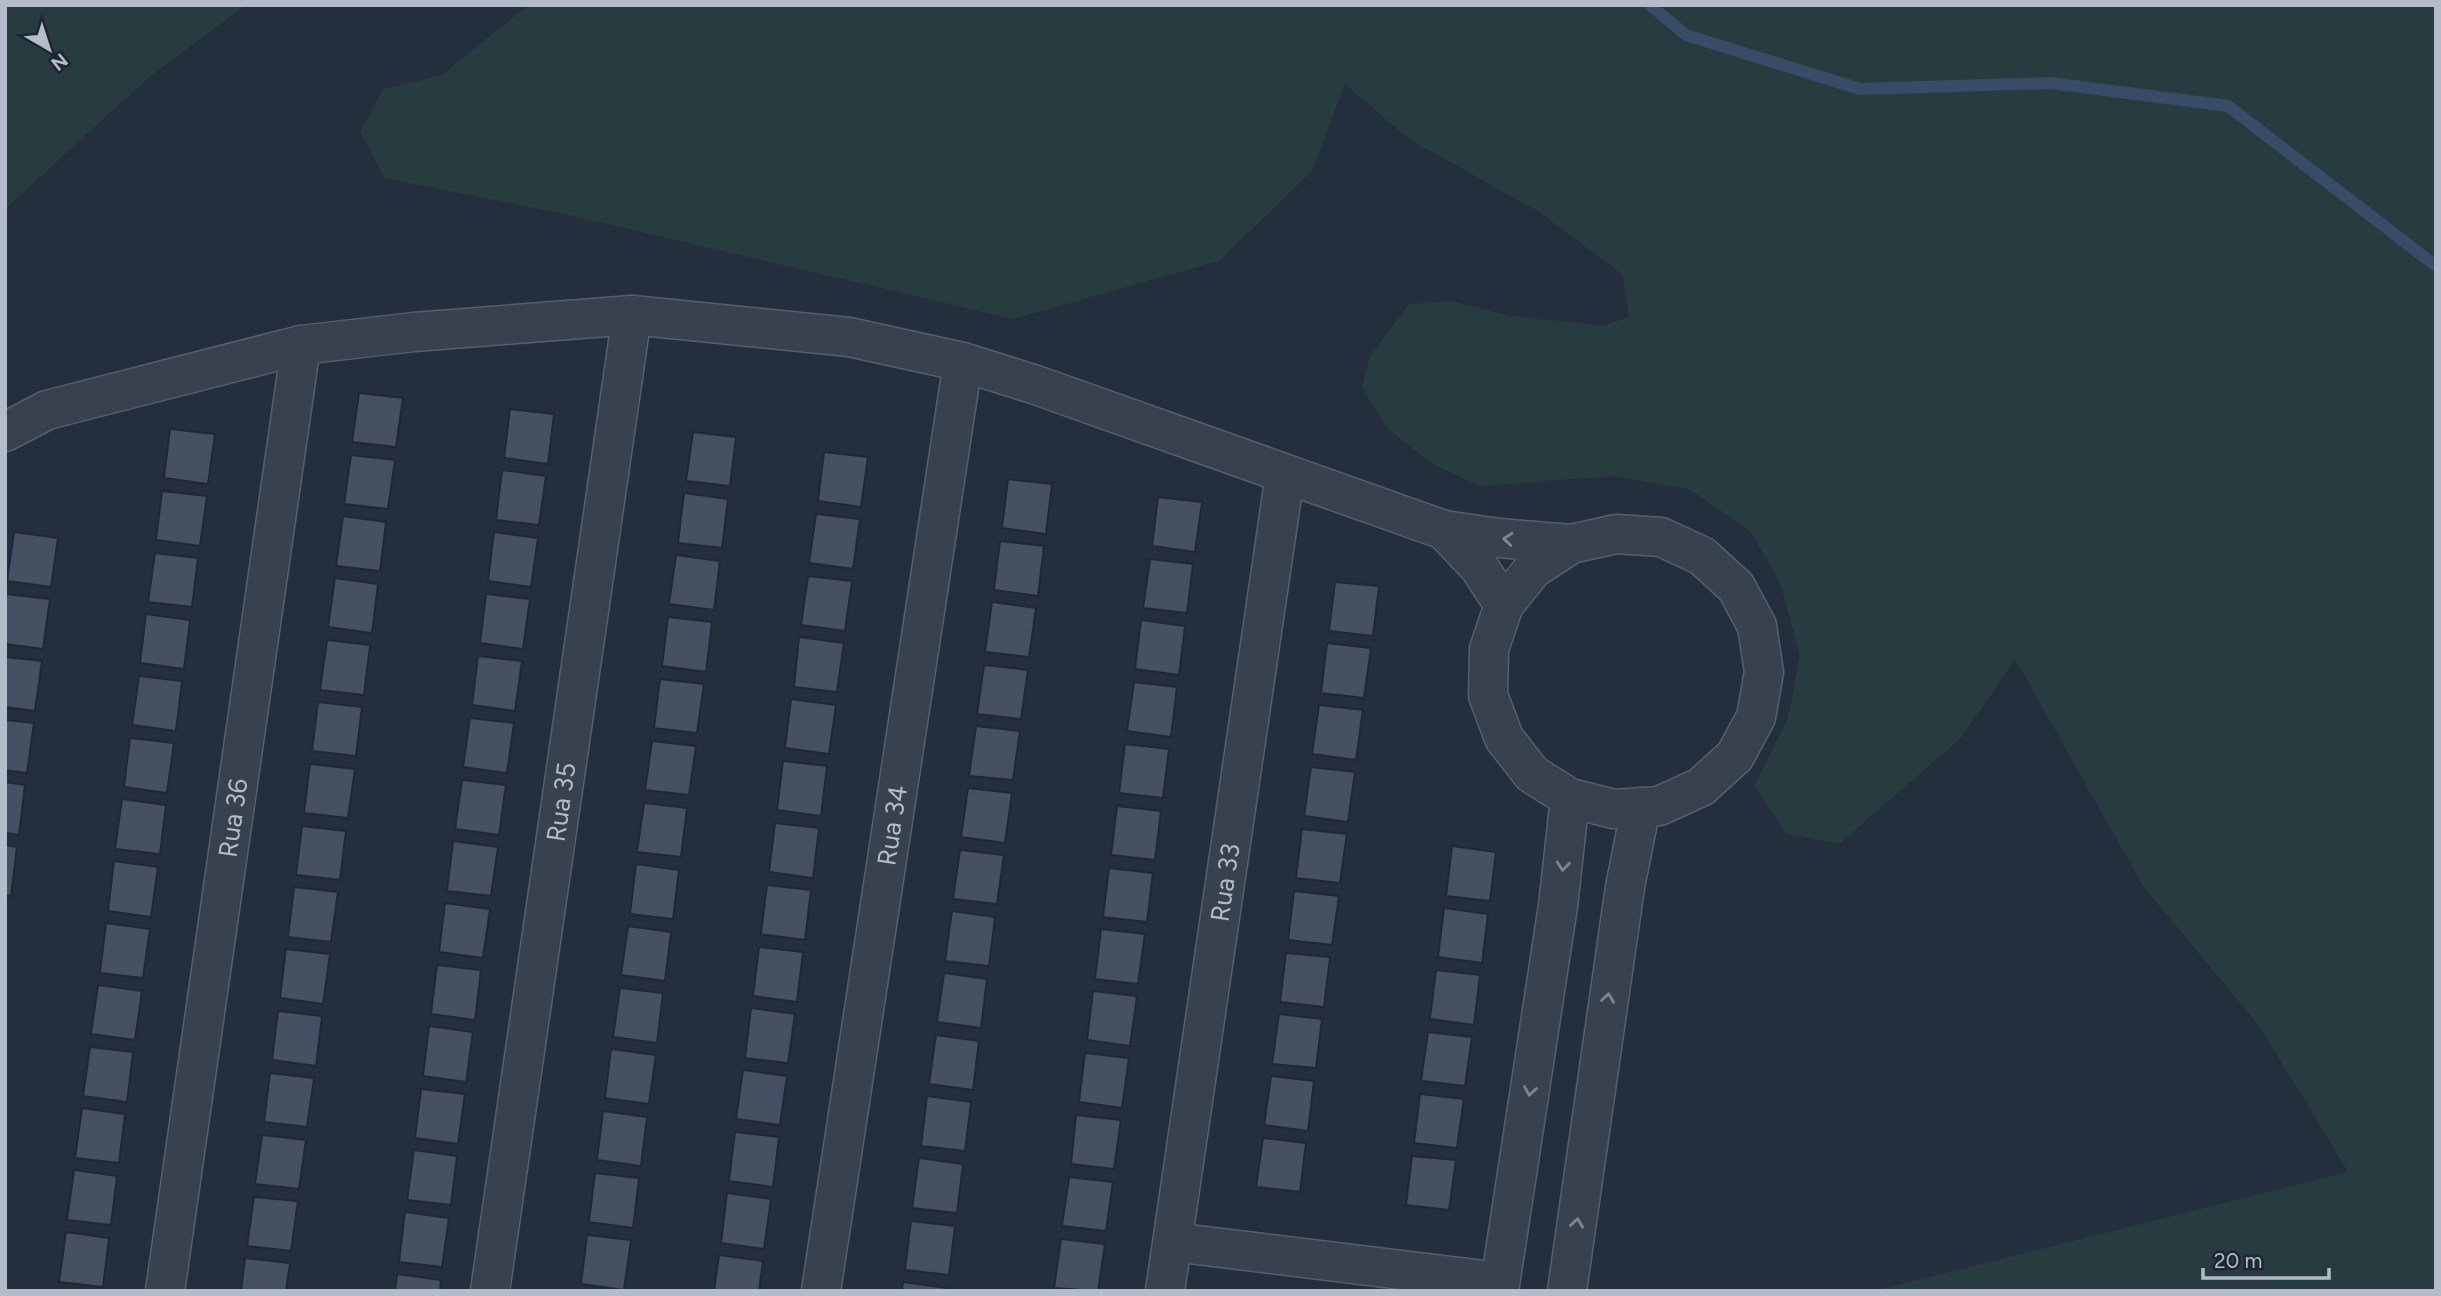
<svg xmlns="http://www.w3.org/2000/svg" width="2441" height="1296" font-family="Figtree,sans-serif">
<style>
.green{fill:#263c3f}
.lines{fill:none;stroke-linecap:round;stroke-linejoin:round}
.stream{stroke:#394c67;stroke-width:12}
.building{fill:#455162;stroke:#1f2835;stroke-width:2}
.minor-casing{stroke:#565f6c;stroke-width:41}
.minor{stroke:#38414e;stroke-width:38}
.oneway{stroke:#7c8592}
.labels{text-anchor:middle;stroke-width:7;stroke-linejoin:round;paint-order:stroke}
.street-label{font-size:26px;fill:#b4bcc9;stroke:#1d2633}
</style>
<rect width="100%" height="100%" fill="#242f3e"/>
<g class="green">
<polygon points="5,5 246,5 148,78 5,209"/>
<polygon points="532,5 2436,5 2436,1291 1874,1291 2348,1172 2260,1027 2143,886 2015,659 1961,738 1839,844 1786,833 1754,786 1788,718 1800,656 1780,582 1750,531 1689,489 1613,476 1479,486 1431,463 1387,428 1362,387 1370,356 1409,304 1450,301 1512,316 1602,326 1629,317 1623,275 1539,212 1409,139 1345,84 1312,171 1219,261 1013,319 569,215 384,178 360,131 383,89 442,75 516,15"/>
</g>
<g class="lines">
<polyline class="stream" points="1650,5 1686,35 1860,89 2051,83 2228,106 2436,266"/>
</g>
<g class="building">
<polygon points="359,393 403,398 396,447 352,442"/>
<polygon points="510,409 554,414 548,464 504,458"/>
<polygon points="170,429 215,434 208,484 164,478"/>
<polygon points="693,432 736,437 730,486 686,481"/>
<polygon points="824,452 868,457 861,507 818,501"/>
<polygon points="351,455 395,460 388,509 344,504"/>
<polygon points="502,470 546,476 539,525 496,520"/>
<polygon points="1008,479 1052,484 1046,534 1002,528"/>
<polygon points="162,491 207,496 200,546 156,540"/>
<polygon points="684,493 728,499 722,548 678,543"/>
<polygon points="1158,497 1202,502 1195,552 1152,546"/>
<polygon points="816,514 860,519 853,569 809,563"/>
<polygon points="343,516 386,522 380,571 336,566"/>
<polygon points="14,532 58,538 51,587 7,581"/>
<polygon points="494,532 538,538 531,587 488,581"/>
<polygon points="1000,541 1044,546 1038,596 994,590"/>
<polygon points="155,553 198,558 192,607 148,602"/>
<polygon points="676,555 720,561 714,610 669,604"/>
<polygon points="1150,559 1193,564 1187,613 1143,608"/>
<polygon points="808,576 852,581 845,631 801,625"/>
<polygon points="335,578 378,584 372,633 328,627"/>
<polygon points="1335,582 1379,586 1373,636 1329,631"/>
<polygon points="6,594 50,599 43,649 5,644"/>
<polygon points="486,594 530,599 523,649 480,643"/>
<polygon points="992,602 1036,608 1029,657 985,652"/>
<polygon points="146,614 190,620 184,669 140,663"/>
<polygon points="668,617 712,622 706,672 662,666"/>
<polygon points="1141,620 1185,626 1179,675 1135,669"/>
<polygon points="799,637 844,643 837,692 794,687"/>
<polygon points="327,640 370,645 364,695 320,690"/>
<polygon points="1327,643 1371,648 1364,698 1321,693"/>
<polygon points="478,656 522,661 515,711 472,705"/>
<polygon points="5,657 42,661 35,711 5,707"/>
<polygon points="984,665 1028,670 1021,719 977,714"/>
<polygon points="139,676 182,681 176,731 132,725"/>
<polygon points="660,679 704,684 697,733 654,728"/>
<polygon points="1134,682 1177,687 1171,737 1127,731"/>
<polygon points="791,699 836,705 829,754 785,748"/>
<polygon points="318,702 362,707 356,756 312,751"/>
<polygon points="1319,705 1363,710 1356,760 1312,754"/>
<polygon points="470,718 514,723 507,773 463,767"/>
<polygon points="5,720 34,723 27,773 5,770"/>
<polygon points="976,726 1020,731 1013,780 969,776"/>
<polygon points="130,738 174,743 167,793 124,787"/>
<polygon points="652,741 696,746 689,795 645,790"/>
<polygon points="1125,744 1169,749 1163,798 1119,793"/>
<polygon points="783,761 827,766 821,816 777,810"/>
<polygon points="310,764 355,769 348,818 304,813"/>
<polygon points="1311,767 1355,772 1348,822 1304,816"/>
<polygon points="462,780 506,785 499,835 455,829"/>
<polygon points="5,782 25,785 19,835 5,833"/>
<polygon points="968,788 1012,793 1005,843 961,837"/>
<polygon points="122,799 166,805 160,854 115,849"/>
<polygon points="644,803 687,808 681,857 637,852"/>
<polygon points="1117,806 1161,811 1155,860 1111,855"/>
<polygon points="775,823 819,828 813,878 769,872"/>
<polygon points="302,826 346,831 340,880 296,875"/>
<polygon points="1302,829 1347,834 1340,883 1296,878"/>
<polygon points="453,841 498,847 491,896 447,891"/>
<polygon points="5,845 17,847 11,896 5,895"/>
<polygon points="1452,846 1496,852 1490,901 1446,896"/>
<polygon points="960,850 1004,855 997,904 953,899"/>
<polygon points="114,861 158,867 151,917 108,911"/>
<polygon points="636,864 679,870 673,919 630,914"/>
<polygon points="1109,868 1153,873 1147,922 1103,917"/>
<polygon points="767,885 811,890 805,940 761,934"/>
<polygon points="294,887 338,892 331,942 288,937"/>
<polygon points="1294,891 1339,896 1332,945 1288,940"/>
<polygon points="445,903 490,909 483,958 439,952"/>
<polygon points="1444,908 1488,914 1482,963 1438,957"/>
<polygon points="952,911 995,917 989,966 945,961"/>
<polygon points="106,923 150,929 143,978 100,973"/>
<polygon points="628,926 671,932 665,981 621,975"/>
<polygon points="1101,929 1145,934 1138,984 1095,979"/>
<polygon points="759,947 803,952 797,1002 753,996"/>
<polygon points="286,949 330,954 323,1004 280,998"/>
<polygon points="1286,953 1330,957 1324,1007 1280,1002"/>
<polygon points="437,965 481,970 475,1020 431,1014"/>
<polygon points="1436,970 1480,975 1474,1025 1430,1019"/>
<polygon points="944,973 987,979 981,1028 937,1022"/>
<polygon points="98,985 142,991 135,1040 91,1034"/>
<polygon points="620,988 663,993 657,1043 613,1037"/>
<polygon points="1093,991 1137,996 1130,1046 1087,1040"/>
<polygon points="751,1008 795,1014 788,1063 745,1058"/>
<polygon points="278,1011 322,1016 316,1066 272,1060"/>
<polygon points="1279,1014 1322,1019 1316,1068 1272,1064"/>
<polygon points="429,1026 473,1032 466,1082 423,1076"/>
<polygon points="1428,1032 1472,1037 1465,1086 1421,1081"/>
<polygon points="936,1035 979,1041 973,1090 929,1084"/>
<polygon points="90,1047 133,1052 127,1102 83,1096"/>
<polygon points="611,1049 656,1055 649,1104 605,1098"/>
<polygon points="1085,1053 1129,1058 1122,1108 1079,1102"/>
<polygon points="743,1070 787,1076 780,1125 736,1119"/>
<polygon points="270,1073 314,1078 307,1127 264,1122"/>
<polygon points="1271,1076 1314,1081 1308,1131 1264,1125"/>
<polygon points="421,1089 465,1094 458,1144 415,1138"/>
<polygon points="1420,1094 1464,1099 1457,1148 1414,1143"/>
<polygon points="927,1096 971,1102 965,1151 921,1146"/>
<polygon points="82,1108 125,1114 119,1163 75,1158"/>
<polygon points="603,1111 647,1117 641,1166 597,1160"/>
<polygon points="1076,1115 1121,1120 1114,1169 1071,1164"/>
<polygon points="735,1132 779,1137 773,1187 729,1181"/>
<polygon points="262,1135 306,1140 299,1189 255,1184"/>
<polygon points="1263,1138 1306,1143 1300,1192 1256,1187"/>
<polygon points="414,1150 457,1156 451,1205 407,1200"/>
<polygon points="1412,1156 1456,1160 1449,1210 1406,1205"/>
<polygon points="919,1158 963,1164 957,1213 912,1208"/>
<polygon points="74,1170 117,1176 111,1225 67,1220"/>
<polygon points="595,1173 639,1178 633,1228 589,1222"/>
<polygon points="1069,1177 1113,1182 1106,1231 1062,1226"/>
<polygon points="727,1193 771,1199 764,1249 721,1243"/>
<polygon points="254,1197 298,1201 291,1251 247,1246"/>
<polygon points="405,1212 449,1218 442,1267 399,1262"/>
<polygon points="911,1221 955,1226 949,1275 905,1270"/>
<polygon points="66,1232 109,1238 103,1287 59,1282"/>
<polygon points="587,1235 631,1240 624,1290 581,1284"/>
<polygon points="1061,1239 1105,1244 1098,1291 1054,1288"/>
<polygon points="719,1255 763,1261 759,1291 714,1291"/>
<polygon points="245,1258 290,1263 286,1291 241,1291"/>
<polygon points="397,1274 441,1280 440,1291 395,1291"/>
<polygon points="903,1282 947,1288 946,1291 902,1291"/>
</g>
<g class="lines">
<g class="minor-casing">
<g id="minor">
<polyline points="5,432 47,410 301,345 414,332 632,315 849,337 963,362 1036,385 1444,530 1499,538 1571,544 1616,534 1661,537 1702,556 1736,587 1757,626 1764,672 1756,717 1735,756 1701,787 1659,806 1614,809 1570,798 1532,774 1504,738 1488,695 1489,649 1504,605 1533,569 1571,544"/>
<polyline points="1444,530 1479,567 1504,605"/>
<polyline points="1173,1242 1500,1282"/>
<path id="s1" d="M165 1291 301 345"/>
<path id="s2" d="M490 1291 632 315"/>
<path id="s3" d="M821 1291 963 362"/>
<path id="s4" d="M1165 1291 1285 475"/>
<polyline points="1499,1291 1558,906 1570,798"/>
<polyline points="1567,1291 1625,887 1641,807"/>
</g>
</g>
<use href="#minor" class="minor"/>
</g>
<defs><path id="oneway-chevron" d="M-2-3.5L2.5 0L-2 3.5" fill="none" stroke-width="1.6" stroke-linecap="round" stroke-linejoin="round" transform="scale(1.75)"/></defs>
<g class="oneway">
<use href="#oneway-chevron" transform="translate(1508 539) rotate(-175)"/>
<use href="#oneway-chevron" transform="translate(1563 866) rotate(96)"/>
<use href="#oneway-chevron" transform="translate(1608 998) rotate(-82)"/>
<use href="#oneway-chevron" transform="translate(1530 1091) rotate(99)"/>
<use href="#oneway-chevron" transform="translate(1577 1223) rotate(-82)"/>
</g>
<g class="labels">
<g class="street-label">
<text dy="9" stroke="none"><textPath href="#s2" startOffset="494">Rua 35</textPath></text>
<text dy="9" stroke="none"><textPath href="#s1" startOffset="478">Rua 36</textPath></text>
<text dy="9" stroke="none"><textPath href="#s3" startOffset="471">Rua 34</textPath></text>
<text dy="9" stroke="none"><textPath href="#s4" startOffset="413">Rua 33</textPath></text>
</g>
</g>
<rect width="2441" height="1296" fill="none" stroke="#b4bcc9" stroke-width="14"/>
<g transform="translate(49 49) rotate(141)" stroke="#1d2633" stroke-width="5" paint-order="stroke">
<path d="M0-5L12 26L0 18L-12 26Z" fill="#b4bcc9"/>
<text y="-10" font-size="19" font-weight="bold" text-anchor="middle" fill="#b4bcc9">N</text>
</g>
<path d="M2203 1268v10h126v-10" fill="none" stroke="#b4bcc9" stroke-width="3.5"/>
<text x="2214" y="1268" font-size="21" fill="#b4bcc9" stroke="#1d2633" stroke-width="5" paint-order="stroke">20 m</text>
</svg>
